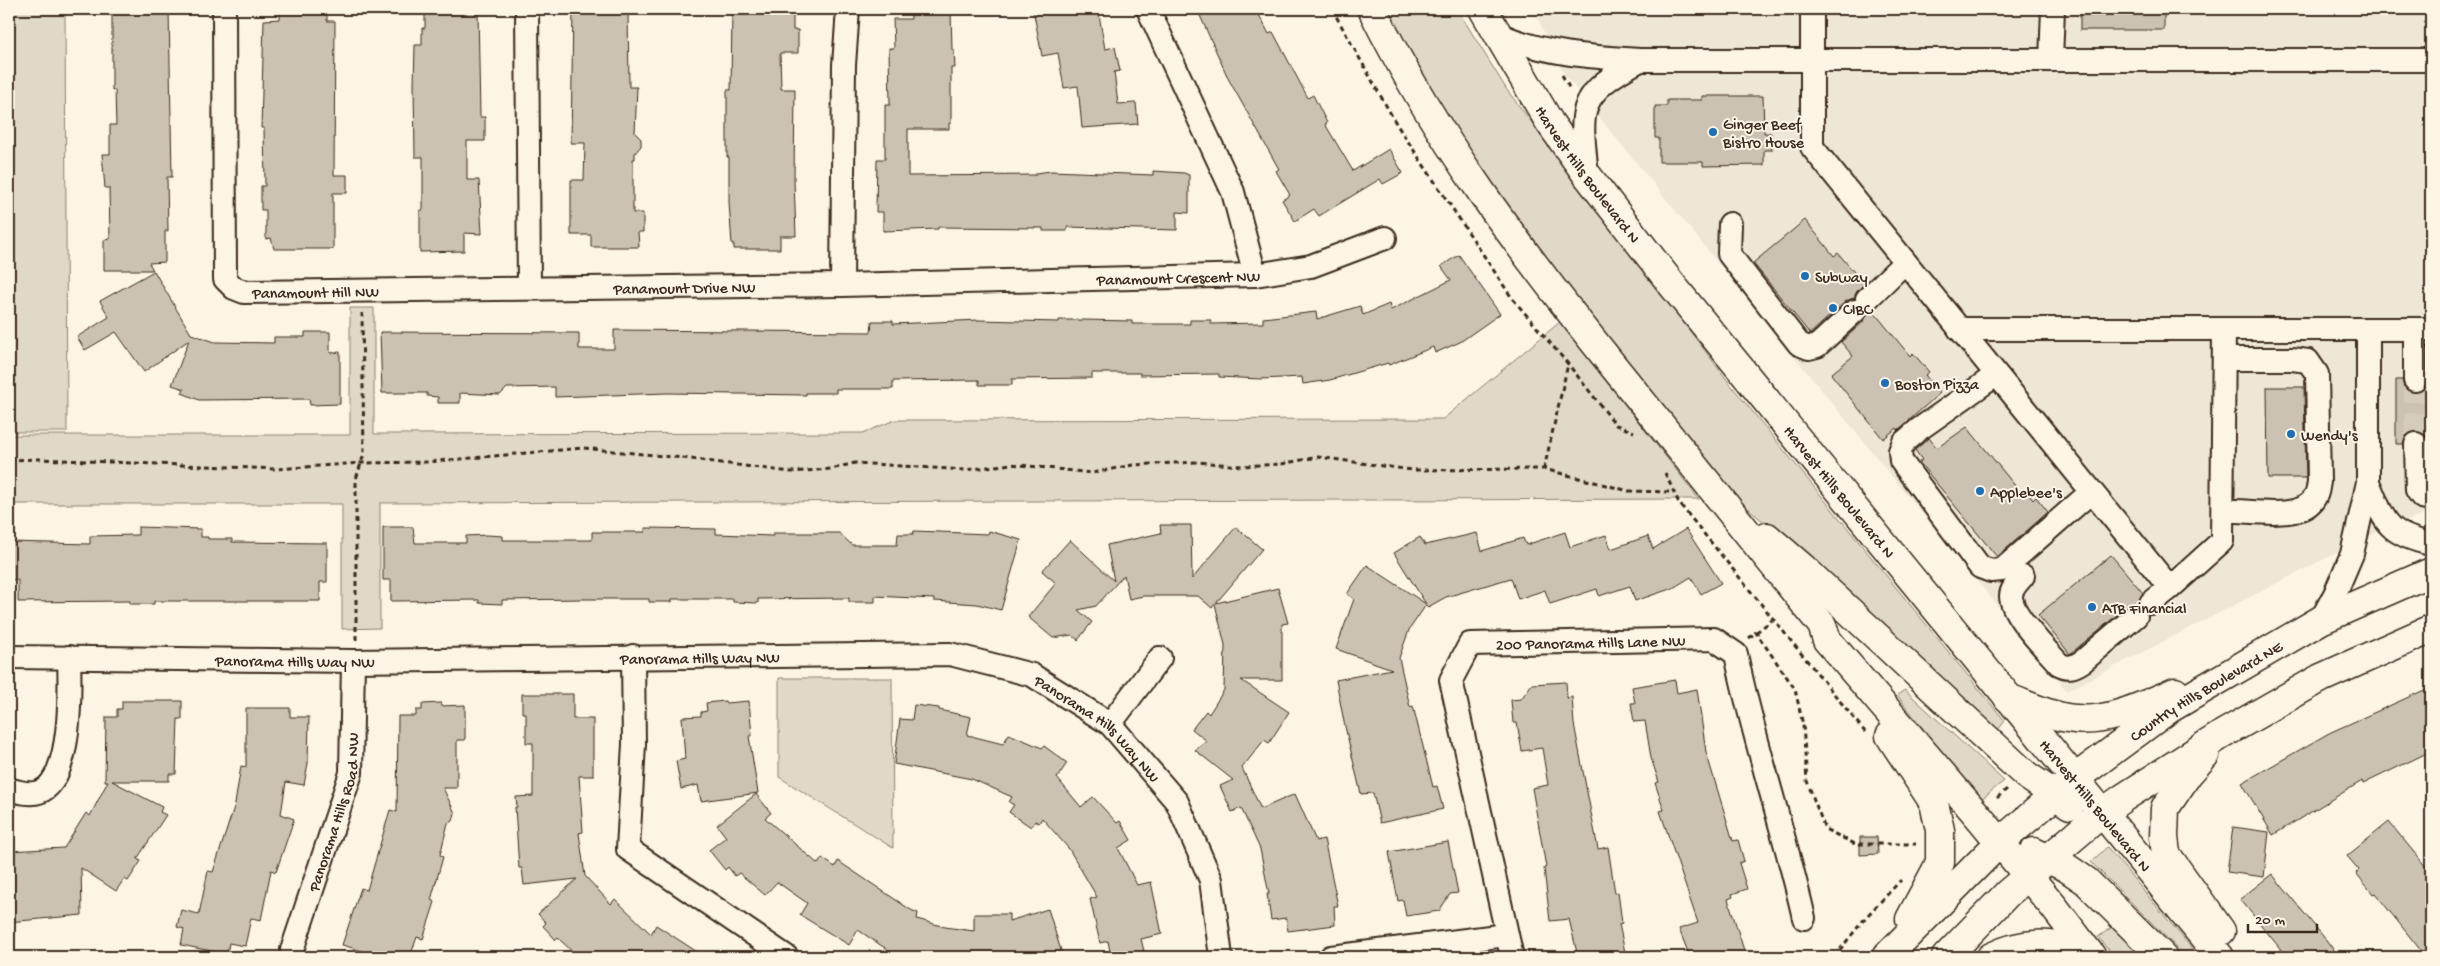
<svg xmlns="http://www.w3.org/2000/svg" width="2440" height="966" font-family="'Gochi Hand',sans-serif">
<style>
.built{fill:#eee6d6}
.green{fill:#e0d8c8;stroke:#8e8173}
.building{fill:#ccc2b3;stroke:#3b2a1e}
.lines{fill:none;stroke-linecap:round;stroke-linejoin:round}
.minor-tunnel{stroke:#d5ccbd;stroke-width:22;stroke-dasharray:22 11;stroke-linecap:butt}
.minor-casing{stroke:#3b2a1e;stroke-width:26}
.major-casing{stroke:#3b2a1e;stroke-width:31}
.path{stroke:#3b2a1e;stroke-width:3;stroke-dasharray:5 4;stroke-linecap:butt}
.minor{stroke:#fcf5e5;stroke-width:22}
.major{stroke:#fcf5e5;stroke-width:28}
.poi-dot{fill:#1f6fb2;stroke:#fcf5e5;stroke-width:2}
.labels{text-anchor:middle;stroke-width:4;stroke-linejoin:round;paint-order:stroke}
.poi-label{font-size:16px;fill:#3b2a1e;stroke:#fcf5e5;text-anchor:start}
.street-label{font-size:16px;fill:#3b2a1e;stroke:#fcf5e5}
</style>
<rect width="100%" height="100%" fill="#fcf5e5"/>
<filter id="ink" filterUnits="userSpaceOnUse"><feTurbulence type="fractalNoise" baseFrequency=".02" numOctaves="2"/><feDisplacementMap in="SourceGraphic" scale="10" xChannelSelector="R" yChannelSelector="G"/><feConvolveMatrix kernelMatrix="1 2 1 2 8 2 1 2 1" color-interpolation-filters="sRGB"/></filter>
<g filter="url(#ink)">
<polygon class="built" points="1533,9 2431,9 2431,512 2379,531 2067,691 1564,74"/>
<g class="green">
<polygon points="9,9 65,9 67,432 9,432"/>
<polygon points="1386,9 1457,9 1507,90 1734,389 2005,721 1998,730 1722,485 1472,165"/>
<polygon points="350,308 374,308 374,434 863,433 895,420 1443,419 1560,322 1699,499 380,503 380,628 342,629 342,504 9,504 9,435 350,435"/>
<polygon points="779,678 892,678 893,848 779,777"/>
<polygon points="1905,690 2004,781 1979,801 1897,695"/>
<polygon points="2107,847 2199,957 2186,957 2091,862"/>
<polygon points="2114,926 2144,957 2114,957 2098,937"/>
</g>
<g class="building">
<polygon points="112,9 169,9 172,177 167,177 168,231 165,231 165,262 149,263 153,270 104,270 104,240 110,239 109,188 105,188 102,154 110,154 110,125 116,125 115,90 112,90"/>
<polygon points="280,9 327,9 327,21 335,21 334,175 347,175 347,193 333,193 333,249 274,249 271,238 266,239 266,210 261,210 261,186 265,186 264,128 261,128 264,20 280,19"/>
<polygon points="425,9 478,9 480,117 485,117 485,141 467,141 467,180 479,180 482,234 464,233 464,251 420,252 420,210 423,210 423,157 415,157 414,85 415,45 422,45 422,28 425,28"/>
<polygon points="573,9 628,9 629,87 637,87 635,133 641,139 641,146 635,153 635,159 633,159 633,213 643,213 643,232 638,232 639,247 591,247 591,235 571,235 571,180 584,180 585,143 571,143"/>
<polygon points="732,9 793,9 793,30 798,30 798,53 780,53 781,89 795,89 794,180 796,236 780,236 780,249 734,249 734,245 732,245 729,202 729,157 727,157 727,90 731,90"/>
<polygon points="1033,9 1098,9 1105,49 1115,47 1120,71 1114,72 1118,104 1136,103 1138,124 1082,128 1078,86 1064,88 1058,53 1042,56"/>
<polygon points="1197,9 1256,9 1269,34 1273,32 1308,98 1313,95 1327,123 1325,124 1353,171 1389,149 1403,173 1383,184 1380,179 1319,216 1314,209 1295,221 1282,200 1290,195 1276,171 1279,169 1229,80"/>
<rect x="2080" y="9" width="84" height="21"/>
<polygon points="911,11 951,11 952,50 954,50 955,68 951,68 951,123 949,123 949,129 908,129 908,176 1036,175 1036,173 1051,171 1153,175 1153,171 1184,173 1189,175 1189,213 1177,212 1177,230 1067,227 1067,231 1043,231 1043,228 938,227 938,229 883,231 883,212 876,212 877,159 885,159 885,105 890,105 889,48 894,48 893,19 911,19"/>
<polygon points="1702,96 1763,96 1764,133 1771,133 1772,150 1764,150 1764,165 1703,166 1703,162 1659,162 1659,138 1655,138 1655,106 1667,106 1667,100 1702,100"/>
<polygon points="1805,220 1834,256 1838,253 1864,284 1858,290 1854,298 1846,301 1810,334 1753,263"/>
<polygon points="1459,255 1500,314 1460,342 1435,353 1433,347 1389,365 1388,363 1330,380 1303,384 1302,377 1261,379 1219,377 1219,374 1140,375 1140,373 1092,373 1092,378 1012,379 1012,385 979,385 979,380 893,381 893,389 836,389 836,393 806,393 806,395 667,393 555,397 555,387 507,388 500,395 460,393 460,403 438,403 438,397 427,396 427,393 382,393 380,332 579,333 579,349 614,349 614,330 871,332 872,321 893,321 893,324 979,320 1059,322 1059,320 1083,320 1132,321 1132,324 1190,324 1190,320 1211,320 1211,324 1263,323 1263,318 1316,312 1317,319 1360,306 1363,315 1389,304 1391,310 1451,280 1441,266"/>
<polygon points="154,271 191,334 215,342 274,343 274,337 305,337 305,332 330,332 330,353 340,352 340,404 310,405 309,399 199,400 182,393 184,389 172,385 189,340 144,372 116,332 85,350 77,337 109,317 100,301"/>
<polygon points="1875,309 1873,311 1910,356 1913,353 1929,372 1925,375 1940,393 1898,430 1897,428 1883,439 1831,374 1853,356 1841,342 1864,321 1868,312"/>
<polygon points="2396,380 2402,380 2404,387 2415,393 2421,392 2426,386 2426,436 2416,431 2410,433 2405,437 2403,444 2396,444"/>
<polygon points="2267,387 2304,387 2306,478 2268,478"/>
<polygon points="1967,427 2021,493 2025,489 2033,500 2036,497 2048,512 1997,557 1919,462 1922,460 1915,450 1929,438 1937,448"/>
<polygon points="1160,525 1191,525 1192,579 1236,527 1262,549 1216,603 1278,588 1288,623 1282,624 1282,680 1241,680 1289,712 1269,743 1264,740 1242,768 1261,809 1295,794 1316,841 1324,839 1338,906 1334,906 1335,925 1288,931 1286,918 1271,920 1267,894 1269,894 1260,849 1241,808 1232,812 1220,786 1233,780 1195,750 1207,741 1192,729 1206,711 1209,714 1224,690 1225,645 1215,604 1212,608 1198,596 1143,596 1129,599 1124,575 1096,606 1078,610 1092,622 1078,640 1072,635 1053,638 1028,617 1056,583 1042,571 1070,540 1114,581 1107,545 1161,533"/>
<polygon points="138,527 201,529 201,537 208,537 208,539 232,539 232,542 327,543 327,582 320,582 320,601 154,601 154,604 130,604 130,601 18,602 18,580 9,580 9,542 90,544 90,536 138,535"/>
<polygon points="383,527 413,527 415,543 466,543 466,536 487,535 503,536 503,540 592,540 592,532 645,532 645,528 716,529 716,534 773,536 773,533 839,533 852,545 897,545 898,534 913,534 914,531 988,534 989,531 1021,540 1001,610 977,604 934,601 934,599 875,596 875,602 849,602 849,598 758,599 758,603 733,602 733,599 672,599 672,602 649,602 649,599 585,599 502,600 502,604 479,603 479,600 391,601 391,580 383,580"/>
<polygon points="1686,529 1721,583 1701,594 1691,577 1673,588 1635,601 1630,586 1599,596 1597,589 1550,604 1545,590 1518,599 1511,578 1446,597 1428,607 1426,605 1409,630 1399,658 1410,707 1413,706 1433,787 1437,786 1443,809 1380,823 1373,793 1361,794 1344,722 1336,680 1392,669 1336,649 1354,599 1347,594 1367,565 1426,604 1394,553 1420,537 1425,545 1477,533 1482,551 1523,538 1526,545 1565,532 1570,547 1606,535 1611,549 1648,536 1653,549"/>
<polygon points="2111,555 2143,593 2138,603 2128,606 2070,654 2038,615"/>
<polygon points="1675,680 1677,693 1697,689 1706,752 1733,841 1738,840 1744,861 1739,863 1747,889 1732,894 1733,897 1728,899 1746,957 1690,957 1679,929 1698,923 1660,811 1664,810 1655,783 1659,782 1651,758 1645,721 1634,722 1631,703 1635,703 1632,687"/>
<polygon points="1566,682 1567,698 1572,697 1574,724 1598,849 1608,847 1615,893 1618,892 1622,923 1619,924 1626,957 1578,957 1569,919 1550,921 1544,868 1546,867 1532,788 1548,785 1542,748 1522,751 1517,723 1513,723 1511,700 1521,699 1532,684"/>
<polygon points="2431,687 2431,751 2363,784 2362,781 2273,835 2242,783 2329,733"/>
<polygon points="522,694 573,694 573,719 593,719 593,776 579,776 583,832 579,833 585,876 611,904 615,899 651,934 656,925 705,957 578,957 558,938 556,940 543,926 546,923 538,914 577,879 524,885 522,868 519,868 515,807 517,807 516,797 533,796 533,743 526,743 526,713 522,713"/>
<polygon points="122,701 182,701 182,719 178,719 176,774 169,774 169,781 112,781 162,807 160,812 166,815 137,859 141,861 128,881 124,879 116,891 81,868 82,915 9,922 9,851 64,848 86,813 90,816 108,781 105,781 106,717 117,717 117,709 122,709"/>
<polygon points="725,701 726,703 749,701 752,736 749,736 758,793 701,801 698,785 681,789 676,761 685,759 682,717 701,716 701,712 707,711 706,703"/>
<polygon points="441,703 441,706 465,705 465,740 457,740 457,788 443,788 455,813 453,821 448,823 440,855 443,857 431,900 435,902 423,939 417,937 410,957 361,957 363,951 342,945 361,888 367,890 390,810 397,812 398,716 416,716 416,710 422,710 422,704"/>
<polygon points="914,705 939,708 939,710 971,717 967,735 1003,744 1009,734 1042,748 1044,746 1067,763 1057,778 1081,807 1093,797 1117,823 1120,821 1131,840 1118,848 1137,885 1151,882 1162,934 1141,939 1144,951 1111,957 1108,941 1100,943 1090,899 1097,897 1069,849 1042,818 1039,823 1035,821 1031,827 1009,812 1014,805 1009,802 1012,797 972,779 894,764 900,719 912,720"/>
<polygon points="246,708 290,708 290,717 309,717 308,763 304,785 286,782 281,814 294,819 276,872 271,870 261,920 251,918 245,946 229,943 227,954 181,945 184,929 177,927 181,910 199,914 208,871 213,872 235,804 241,766 246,767"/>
<polygon points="756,794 771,813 765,818 818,864 822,858 835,867 838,861 911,910 918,913 917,919 945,927 974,931 974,914 1009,914 1009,921 1048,909 1063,957 885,957 888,950 858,930 849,945 800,915 807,903 777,882 765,895 739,873 735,876 728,867 725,870 709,850 726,837 717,825"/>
<polygon points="2389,822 2431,873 2431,957 2426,957 2375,893 2373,894 2356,873 2359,870 2347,856"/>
<polygon points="2233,827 2269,832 2264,877 2227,872"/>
<polygon points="1860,837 1877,837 1878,854 1860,855"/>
<polygon points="1448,842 1458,893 1450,894 1439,911 1406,916 1403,900 1398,901 1389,852"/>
<polygon points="2272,874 2327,941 2339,957 2287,957 2240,899"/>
</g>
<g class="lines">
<polyline class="minor-tunnel" points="2415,380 2416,444"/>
<g class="minor-casing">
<g id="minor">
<path id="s1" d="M224 9 225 279 234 288 244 292 842 285 1255 275 1311 266 1385 238"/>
<polyline points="527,9 529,288"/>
<polyline points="1148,9 1233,192 1255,275"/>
<polyline points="1812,9 1812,147 2170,588 2222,541 2224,330"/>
<path d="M1498 34C1543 54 1590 57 1640 60H2431"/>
<polyline points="2051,60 2053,9"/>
<path d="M1587 175C1580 107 1576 95 1640 60"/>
<polyline points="1730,224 1729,254 1799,344 1809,348 1817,346 1855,311"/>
<polyline points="842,285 844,65 848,9"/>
<polyline points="1867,299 1905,262"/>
<polyline points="1959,329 2431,329"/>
<polyline points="2415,329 2415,380"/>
<polyline points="1996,375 1918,430 1904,442 1900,451 1901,461 1980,567 1991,571 2002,570 2091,492"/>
<polyline points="2416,444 2417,490 2422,497 2431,499"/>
<path d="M2368 482C2385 522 2386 534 2431 544"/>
<path d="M2223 511C2248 509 2301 523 2315 497 2318 493 2318 486 2319 482L2317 374 2308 361 2292 359H2224"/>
<path d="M2023 576C2018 582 2011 589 2011 596 2011 615 2047 650 2059 664 2069 669 2074 667 2083 661L2136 616"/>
<polyline points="2151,603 2170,588"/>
<polyline points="2321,620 2335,594 2352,554 2368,482 2368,330"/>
<polyline points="633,656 634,744 628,849 787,957"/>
<path id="s2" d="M9 657 353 661 950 654 1032 675 1110 724 1177 802 1211 880 1221 957"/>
<polyline points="1110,724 1160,658"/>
<path d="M9 789C18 792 30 795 39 792 73 781 70 686 69 657"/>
<path id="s3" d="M294 957 292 950 351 773 353 661"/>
<polyline points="1331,957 1506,935"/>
<path id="s4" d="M1512 957 1451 680 1470 644 1714 639 1736 654C1754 743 1784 829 1804 918"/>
</g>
</g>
<g class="major-casing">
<g id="major">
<path d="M1372 9C1435 137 1521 251 1610 362 1680 450 1752 537 1822 625L1827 640 1978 816 2054 907 2092 957"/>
<path id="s5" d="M1483 9 1550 123 1587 175 1673 286 2220 957"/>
<polyline points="1767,537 1803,568 2026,775 2070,805"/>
<path d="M2008 698C2030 706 2052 717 2075 719 2109 723 2144 705 2175 692"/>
<polyline points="1890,736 1934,803 1940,830 1940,863 1910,919"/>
<polyline points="2205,755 2188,774 2165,808 2164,837 2166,854 2221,931"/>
<polyline points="2034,852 2067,868 2086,881 2163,957"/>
<path id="s6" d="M1886 957 2000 842 2074 779 2169 709 2321 620 2431 572"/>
<polyline points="1946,957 2008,893 2102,813 2123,798 2223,734 2321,678 2431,629"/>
<path d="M1991 957C2025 940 2050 943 2087 951"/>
</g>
</g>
<g class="path">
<polyline points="1332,9 1397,125 1512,298 1568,364 1616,425 1634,432"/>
<polyline points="1562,75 1570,89"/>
<polyline points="9,460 39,459 276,469 361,463 427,462 583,448 683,458 791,472 831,469 855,463 965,470 1011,464 1092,473 1133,465 1197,462 1242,466 1281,464 1318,457 1412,470 1544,469 1629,491 1672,492"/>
<polyline points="1544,469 1568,364"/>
<polyline points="1665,473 1679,503 1865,732"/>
<polyline points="1755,631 1795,689 1803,725 1807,781 1825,829 1855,844 1916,844"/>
<polyline points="1749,638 1772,620"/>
<polyline points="356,640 356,479 364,454 362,313"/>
<polyline points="1997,798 2007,789"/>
<polyline points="1834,957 1866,917 1901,880"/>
</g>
<use href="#minor" class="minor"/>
<use href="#major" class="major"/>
</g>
</g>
<g class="poi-dot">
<circle cx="1713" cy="132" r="5"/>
<circle cx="1805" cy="276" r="5"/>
<circle cx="1833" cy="308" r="5"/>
<circle cx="1885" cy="383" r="5"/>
<circle cx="2291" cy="434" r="5"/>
<circle cx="1980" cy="491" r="5"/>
<circle cx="2092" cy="607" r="5"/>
</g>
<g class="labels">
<g class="poi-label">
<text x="1723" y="129">Ginger Beef<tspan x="1723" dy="18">Bistro House</tspan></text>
<text x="1815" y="282">Subway</text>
<text x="1843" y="314">CIBC</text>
<text x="1895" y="389">Boston Pizza</text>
<text x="2301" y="440">Wendy's</text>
<text x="1990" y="497">Applebee's</text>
<text x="2102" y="613">ATB Financial</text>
</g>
<g class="street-label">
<text dy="6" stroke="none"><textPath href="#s5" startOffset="196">Harvest Hills Boulevard N</textPath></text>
<text dy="6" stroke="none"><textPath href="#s1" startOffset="1228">Panamount Crescent NW</textPath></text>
<text dy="6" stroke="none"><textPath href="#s1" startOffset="734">Panamount Drive NW</textPath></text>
<text dy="6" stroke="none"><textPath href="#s1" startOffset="365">Panamount Hill NW</textPath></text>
<text dy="6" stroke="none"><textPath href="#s5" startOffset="601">Harvest Hills Boulevard N</textPath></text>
<text dy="6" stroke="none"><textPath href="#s4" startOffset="445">200 Panorama Hills Lane NW</textPath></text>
<text dy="6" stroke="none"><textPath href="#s2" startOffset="691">Panorama Hills Way NW</textPath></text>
<text dy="6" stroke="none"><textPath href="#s2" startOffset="286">Panorama Hills Way NW</textPath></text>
<text dy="6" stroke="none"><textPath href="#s6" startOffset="418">Country Hills Boulevard NE</textPath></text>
<text dy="6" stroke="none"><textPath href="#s2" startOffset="1111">Panorama Hills Way NW</textPath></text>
<text dy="6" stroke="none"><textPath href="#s5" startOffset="1006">Harvest Hills Boulevard N</textPath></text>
<text dy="6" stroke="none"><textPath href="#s3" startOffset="152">Panorama Hills Road NW</textPath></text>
</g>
</g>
<rect width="2440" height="966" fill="none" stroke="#fcf5e5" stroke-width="30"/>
<rect x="15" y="15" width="2410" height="936" fill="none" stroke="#3b2a1e" stroke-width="2" filter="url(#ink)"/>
<path d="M2248 924v8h69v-8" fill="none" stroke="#3b2a1e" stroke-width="2.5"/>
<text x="2255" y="924" font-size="15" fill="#3b2a1e" stroke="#fcf5e5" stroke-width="4" paint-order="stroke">20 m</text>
</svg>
